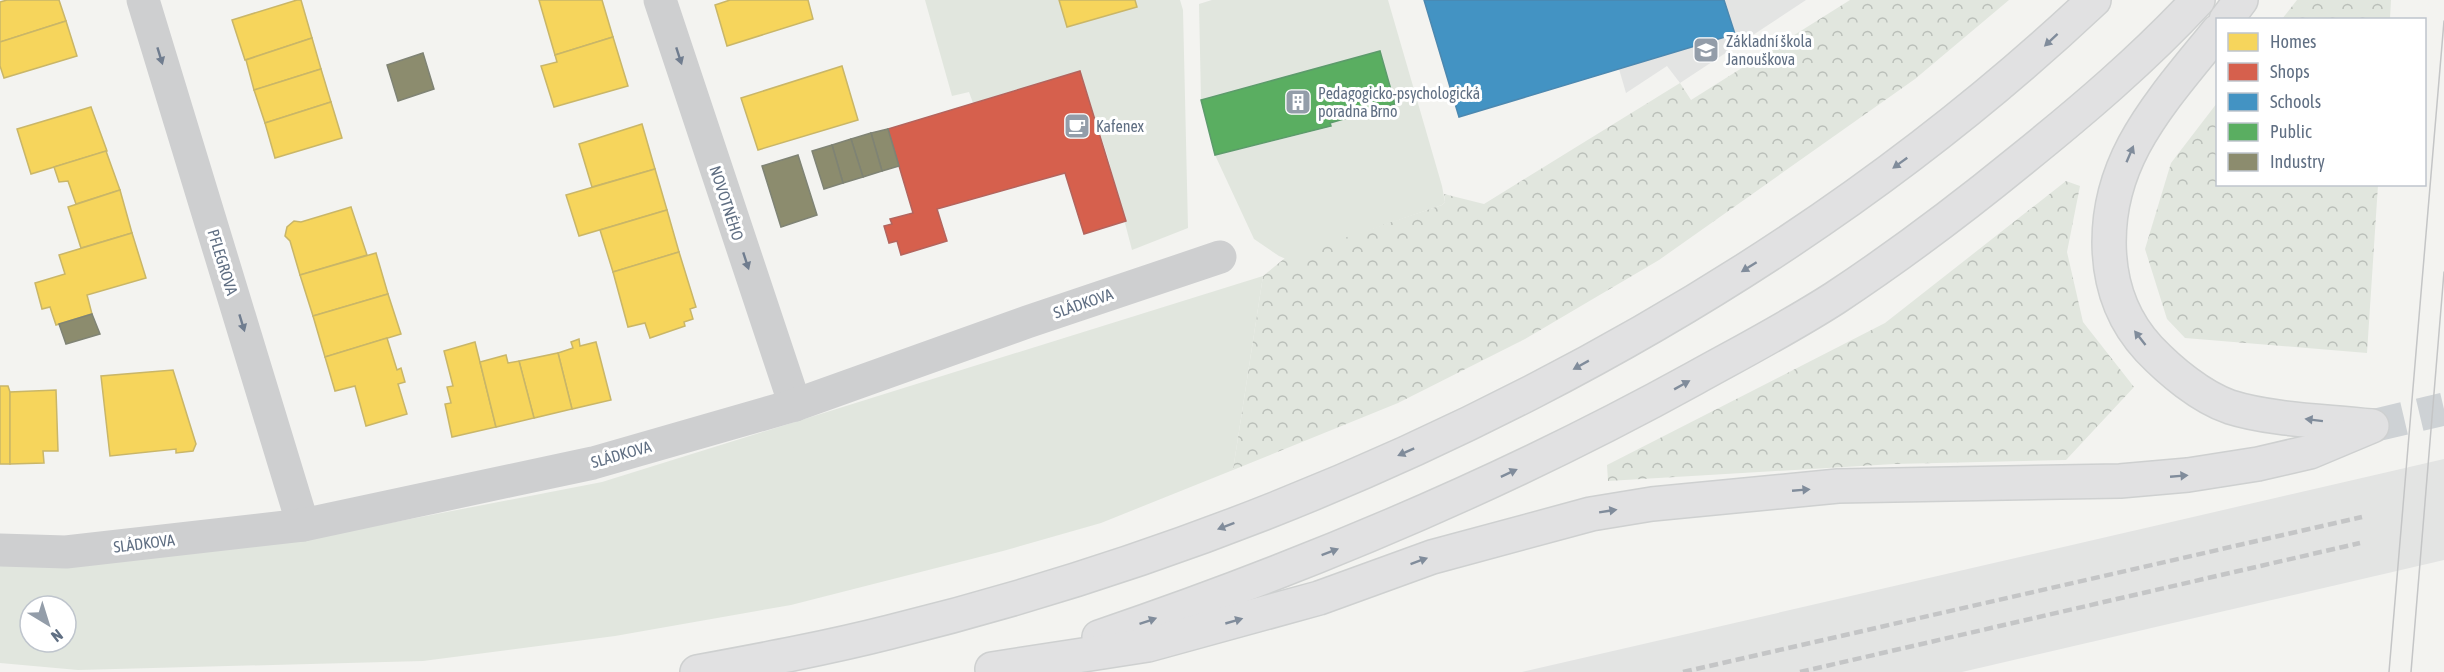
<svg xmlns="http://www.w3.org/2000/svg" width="2444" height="672" font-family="'Asap Condensed',sans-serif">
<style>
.built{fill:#e3e4e3}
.grass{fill:#e1e6de;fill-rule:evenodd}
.forest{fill:url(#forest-crowns)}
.homes{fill:#f6d55c;stroke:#c9b668;stroke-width:1.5}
.shops{fill:#d6604d;stroke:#b3645d;stroke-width:1.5}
.schools{fill:#4393c3;stroke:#4c88b0;stroke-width:1.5}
.public{fill:#5aae61;stroke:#5c9b6b;stroke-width:1.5}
.industry{fill:#8c8c6e;stroke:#7f8374;stroke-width:1.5}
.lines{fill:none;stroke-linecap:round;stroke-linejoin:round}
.trunk-tunnel{stroke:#ced2d5;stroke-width:33;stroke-dasharray:33 16;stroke-linecap:butt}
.trunk-casing{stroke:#ced0d0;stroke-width:36}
.minor{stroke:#cecfd0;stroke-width:33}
.trunk{stroke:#e1e1e2;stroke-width:33}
.tram{stroke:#c4c5c6;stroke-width:1.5}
.rail{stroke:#c4c5c6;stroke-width:4.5;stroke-dasharray:9 4.5;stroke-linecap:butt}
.oneway{fill:#808c9b}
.oneway2{fill:#707d8f}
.labels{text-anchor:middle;stroke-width:6;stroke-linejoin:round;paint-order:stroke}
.poi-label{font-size:16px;fill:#606f83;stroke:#fff;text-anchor:start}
.street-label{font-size:16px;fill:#606f83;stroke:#fff}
</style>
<defs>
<pattern id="forest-crowns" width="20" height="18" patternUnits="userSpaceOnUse" patternTransform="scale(1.5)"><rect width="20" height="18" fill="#e1e6de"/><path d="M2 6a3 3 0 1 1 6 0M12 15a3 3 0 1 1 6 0" fill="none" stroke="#babfb9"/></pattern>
</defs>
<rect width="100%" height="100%" fill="#f3f3f0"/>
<g class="built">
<polygon points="1724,0 1806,0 1680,83 1667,66 1626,93 1619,69 1734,34"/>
<polygon points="2444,459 2444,560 1962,672 1522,672"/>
</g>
<g class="grass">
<polygon points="925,0 1180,0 1183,10 1188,228 1132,250 1108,158 1080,71 973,103 969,92 952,96"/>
<polygon points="1212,0 1388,0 1442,186 1445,202 1442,205 1286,259 1279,256 1254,239 1215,155 1331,127 1330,123 1395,104 1380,51 1201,100 1199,4"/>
<path d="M1263 276 1233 470 1101 523 1003 551 791 605 615 636 423 661 78 670 0 663V566L312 538 602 482ZM30 606H66V642H30Z"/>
</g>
<g class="forest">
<polygon points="1850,0 2009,0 1915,79 1659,260 1525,339 1398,403 1233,470 1263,276 1285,258 1442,205 1445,202 1444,194 1484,204 1680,83 1691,100"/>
<polygon points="2297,0 2391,0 2390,19 2282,19"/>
<polygon points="2217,103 2218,184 2378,185 2367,353 2185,338 2167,319 2145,249 2171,163"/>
<polygon points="2066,181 2080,186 2067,252 2083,322 2134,387 2066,460 1894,464 1608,481 1607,465 1885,323"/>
</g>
<g class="homes">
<polygon points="7,0 59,0 66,21 0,42 0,2"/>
<polygon points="297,0 301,0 312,38 245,60 232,20"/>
<polygon points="539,0 602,0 613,37 555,55"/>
<polygon points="730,0 808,0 813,19 727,46 715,5"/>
<polygon points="1059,0 1135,0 1137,7 1067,27"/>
<polygon points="66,21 77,56 4,78 0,66 0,42"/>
<polygon points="613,37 628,86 554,107 541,66 557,62 555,55"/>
<polygon points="312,38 321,69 254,90 246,60"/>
<polygon points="842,66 858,120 758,150 741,98"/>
<polygon points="321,69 331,102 265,123 254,90"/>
<polygon points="331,102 342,138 275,158 265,123"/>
<polygon points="91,107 107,151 31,174 17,129"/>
<polygon points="642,124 655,169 592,187 579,144"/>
<polygon points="106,151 120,190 76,204 68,181 59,182 54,167"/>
<polygon points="655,169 667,210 579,236 566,195"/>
<polygon points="120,190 132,233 81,248 68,207"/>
<polygon points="351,207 367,255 300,275 290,241 285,236 287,227 294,221 301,222"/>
<polygon points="667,210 679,252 613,272 600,230"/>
<polygon points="132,233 146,278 87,295 92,314 56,325 50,307 42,309 35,283 65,274 59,255"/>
<polygon points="679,252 696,307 690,309 693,319 684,322 685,326 650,338 645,323 628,327 613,272"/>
<polygon points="376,253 388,294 313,316 300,275"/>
<polygon points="388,294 401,334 325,357 313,316"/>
<polygon points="387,338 397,370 401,368 405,382 398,384 407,414 366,426 355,386 335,391 325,357"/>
<polygon points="579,339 580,346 596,342 611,400 572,409 558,353 573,348 571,342"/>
<polygon points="475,342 496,427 452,437 445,404 451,403 447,387 453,386 444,351"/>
<polygon points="558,353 572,409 534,418 519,361"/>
<polygon points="506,355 508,363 519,361 534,418 496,427 480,362"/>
<polygon points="173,370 196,444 193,451 176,453 176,449 110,456 101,376"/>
<polygon points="0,386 8,386 10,392 10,464 0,464"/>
<polygon points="56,390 58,451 43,451 44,463 10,464 10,392"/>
</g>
<polygon class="shops" points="1080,71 1126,221 1084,234 1065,173 937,209 947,241 901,255 897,241 889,243 884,226 892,224 890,219 913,213 888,129"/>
<polygon class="schools" points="1424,0 1724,0 1735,34 1459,117"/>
<polygon class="public" points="1380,51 1395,104 1330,123 1331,126 1215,155 1201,100"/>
<g class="industry">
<polygon points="423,53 434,89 398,101 387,65"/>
<polygon points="888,129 899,166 882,171 871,133"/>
<polygon points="871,133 882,171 863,177 851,139"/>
<polygon points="851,139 863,177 843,183 832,145"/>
<polygon points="832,145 843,183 824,189 812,151"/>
<polygon points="798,155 817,215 781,227 762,166"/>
<polygon points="92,314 100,334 66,344 59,324"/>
</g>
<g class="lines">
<polyline class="trunk-tunnel" points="2372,426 2444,409"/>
<g class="trunk-casing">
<g id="trunk">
<polyline points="2226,20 2241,0"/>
<path d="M2218 31C2189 67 2156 104 2134 145 2100 209 2097 293 2149 349 2170 371 2201 397 2230 407 2271 420 2327 421 2370 426"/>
<path d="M1099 637C1305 567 1505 483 1695 378 1742 352 1790 327 1835 298 1900 255 1961 209 2021 160 2083 110 2143 59 2198 0"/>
<polyline points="992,669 1148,645 1319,598 1432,557 1591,514 1652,504 1838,486 2120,481 2188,475 2258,464 2310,452 2372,426"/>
<path d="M697 672C762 660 827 648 890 632 1327 524 1765 310 2094 0"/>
</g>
</g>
<g class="minor">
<polyline points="143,0 303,525"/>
<polyline points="660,0 795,405"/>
<polyline points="0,550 66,552 303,525 593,463 795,405 1027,322 1220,257"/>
</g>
<use href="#trunk" class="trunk"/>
<g class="tram">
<polyline points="2389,672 2444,21"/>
<polyline points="2411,672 2444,272"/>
</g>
<g class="rail">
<polyline points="1683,672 2362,517"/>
<polyline points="1800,672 2360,543"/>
</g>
</g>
<defs><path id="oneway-solid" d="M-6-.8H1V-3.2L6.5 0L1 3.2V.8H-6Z" transform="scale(1.5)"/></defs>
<g class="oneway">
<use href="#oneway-solid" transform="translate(2051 40) rotate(137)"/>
<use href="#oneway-solid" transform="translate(2130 154) rotate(-67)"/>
<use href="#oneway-solid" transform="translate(1900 163) rotate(144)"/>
<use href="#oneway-solid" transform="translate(1749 267) rotate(148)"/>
<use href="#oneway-solid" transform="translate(2140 338) rotate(-128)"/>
<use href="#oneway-solid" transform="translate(1581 365) rotate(151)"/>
<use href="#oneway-solid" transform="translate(1682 385) rotate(-29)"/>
<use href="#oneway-solid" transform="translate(2314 420) rotate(-173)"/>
<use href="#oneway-solid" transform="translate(1406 452) rotate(156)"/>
<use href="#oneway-solid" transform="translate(1509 473) rotate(-25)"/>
<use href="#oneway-solid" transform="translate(2179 476) rotate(-5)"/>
<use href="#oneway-solid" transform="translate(1801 490) rotate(-5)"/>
<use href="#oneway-solid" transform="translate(1608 511) rotate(-9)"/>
<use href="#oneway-solid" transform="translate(1226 526) rotate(159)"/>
<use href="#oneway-solid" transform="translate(1330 552) rotate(-21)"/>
<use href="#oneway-solid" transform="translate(1419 561) rotate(-20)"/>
<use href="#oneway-solid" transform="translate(1148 621) rotate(-19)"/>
<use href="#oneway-solid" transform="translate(1234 621) rotate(-16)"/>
</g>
<g class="oneway2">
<use href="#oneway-solid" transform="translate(160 56) rotate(73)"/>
<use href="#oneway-solid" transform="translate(679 56) rotate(72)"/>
<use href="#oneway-solid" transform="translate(746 261) rotate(72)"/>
<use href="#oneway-solid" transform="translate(242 323) rotate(73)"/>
</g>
<defs>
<g id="school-square" transform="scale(1.35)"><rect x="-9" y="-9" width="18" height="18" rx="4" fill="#939da9" stroke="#fff"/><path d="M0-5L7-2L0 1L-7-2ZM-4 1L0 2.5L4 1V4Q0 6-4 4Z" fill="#fff"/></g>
<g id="building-square" transform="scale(1.35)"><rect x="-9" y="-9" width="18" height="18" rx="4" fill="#939da9" stroke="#fff"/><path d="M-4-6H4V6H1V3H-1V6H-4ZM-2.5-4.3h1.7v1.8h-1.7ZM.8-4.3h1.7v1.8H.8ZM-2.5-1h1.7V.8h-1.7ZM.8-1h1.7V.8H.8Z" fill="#fff"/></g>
<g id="cafe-square" transform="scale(1.35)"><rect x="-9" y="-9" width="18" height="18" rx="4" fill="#939da9" stroke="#fff"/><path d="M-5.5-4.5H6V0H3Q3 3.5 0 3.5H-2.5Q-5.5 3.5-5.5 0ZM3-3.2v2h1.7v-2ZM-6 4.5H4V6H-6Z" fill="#fff"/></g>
</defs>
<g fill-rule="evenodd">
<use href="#school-square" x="1706" y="50"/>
<use href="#building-square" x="1298" y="102"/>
<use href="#cafe-square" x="1077" y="126"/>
</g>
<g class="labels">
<g class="poi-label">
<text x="1726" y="47">Základní škola<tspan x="1726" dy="18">Janouškova</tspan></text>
<text x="1318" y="99">Pedagogicko-psychologická<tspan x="1318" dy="18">poradna Brno</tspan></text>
<text x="1096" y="132">Kafenex</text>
</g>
<g class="street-label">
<text transform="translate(727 203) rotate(72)" y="6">NOVOTNÉHO</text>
<text transform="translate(223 262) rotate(73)" y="6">PFLEGROVA</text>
<text transform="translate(1083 303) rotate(-19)" y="6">SLÁDKOVA</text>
<text transform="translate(621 454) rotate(-16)" y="6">SLÁDKOVA</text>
<text transform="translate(144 543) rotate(-7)" y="6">SLÁDKOVA</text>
</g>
</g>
<rect x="2216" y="18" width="210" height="168" fill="#ffffff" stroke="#bfc5cd" stroke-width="1.5"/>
<rect x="2228" y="33" width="30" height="18" fill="#f6d55c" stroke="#bfc5cd" stroke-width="1.5"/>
<text x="2270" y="48" font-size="18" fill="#606f83">Homes</text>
<rect x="2228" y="63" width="30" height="18" fill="#d6604d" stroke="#bfc5cd" stroke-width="1.5"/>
<text x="2270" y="78" font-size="18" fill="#606f83">Shops</text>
<rect x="2228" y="93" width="30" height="18" fill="#4393c3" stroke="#bfc5cd" stroke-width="1.5"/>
<text x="2270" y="108" font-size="18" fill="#606f83">Schools</text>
<rect x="2228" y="123" width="30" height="18" fill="#5aae61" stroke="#bfc5cd" stroke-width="1.5"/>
<text x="2270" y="138" font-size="18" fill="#606f83">Public</text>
<rect x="2228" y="153" width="30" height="18" fill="#8c8c6e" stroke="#bfc5cd" stroke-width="1.5"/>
<text x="2270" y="168" font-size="18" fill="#606f83">Industry</text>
<g transform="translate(48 624) rotate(142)"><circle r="28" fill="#ffffff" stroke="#bfc5cd" stroke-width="1.5"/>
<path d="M0-4.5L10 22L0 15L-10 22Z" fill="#939da9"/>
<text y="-9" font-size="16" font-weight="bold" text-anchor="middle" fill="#606f83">N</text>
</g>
</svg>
